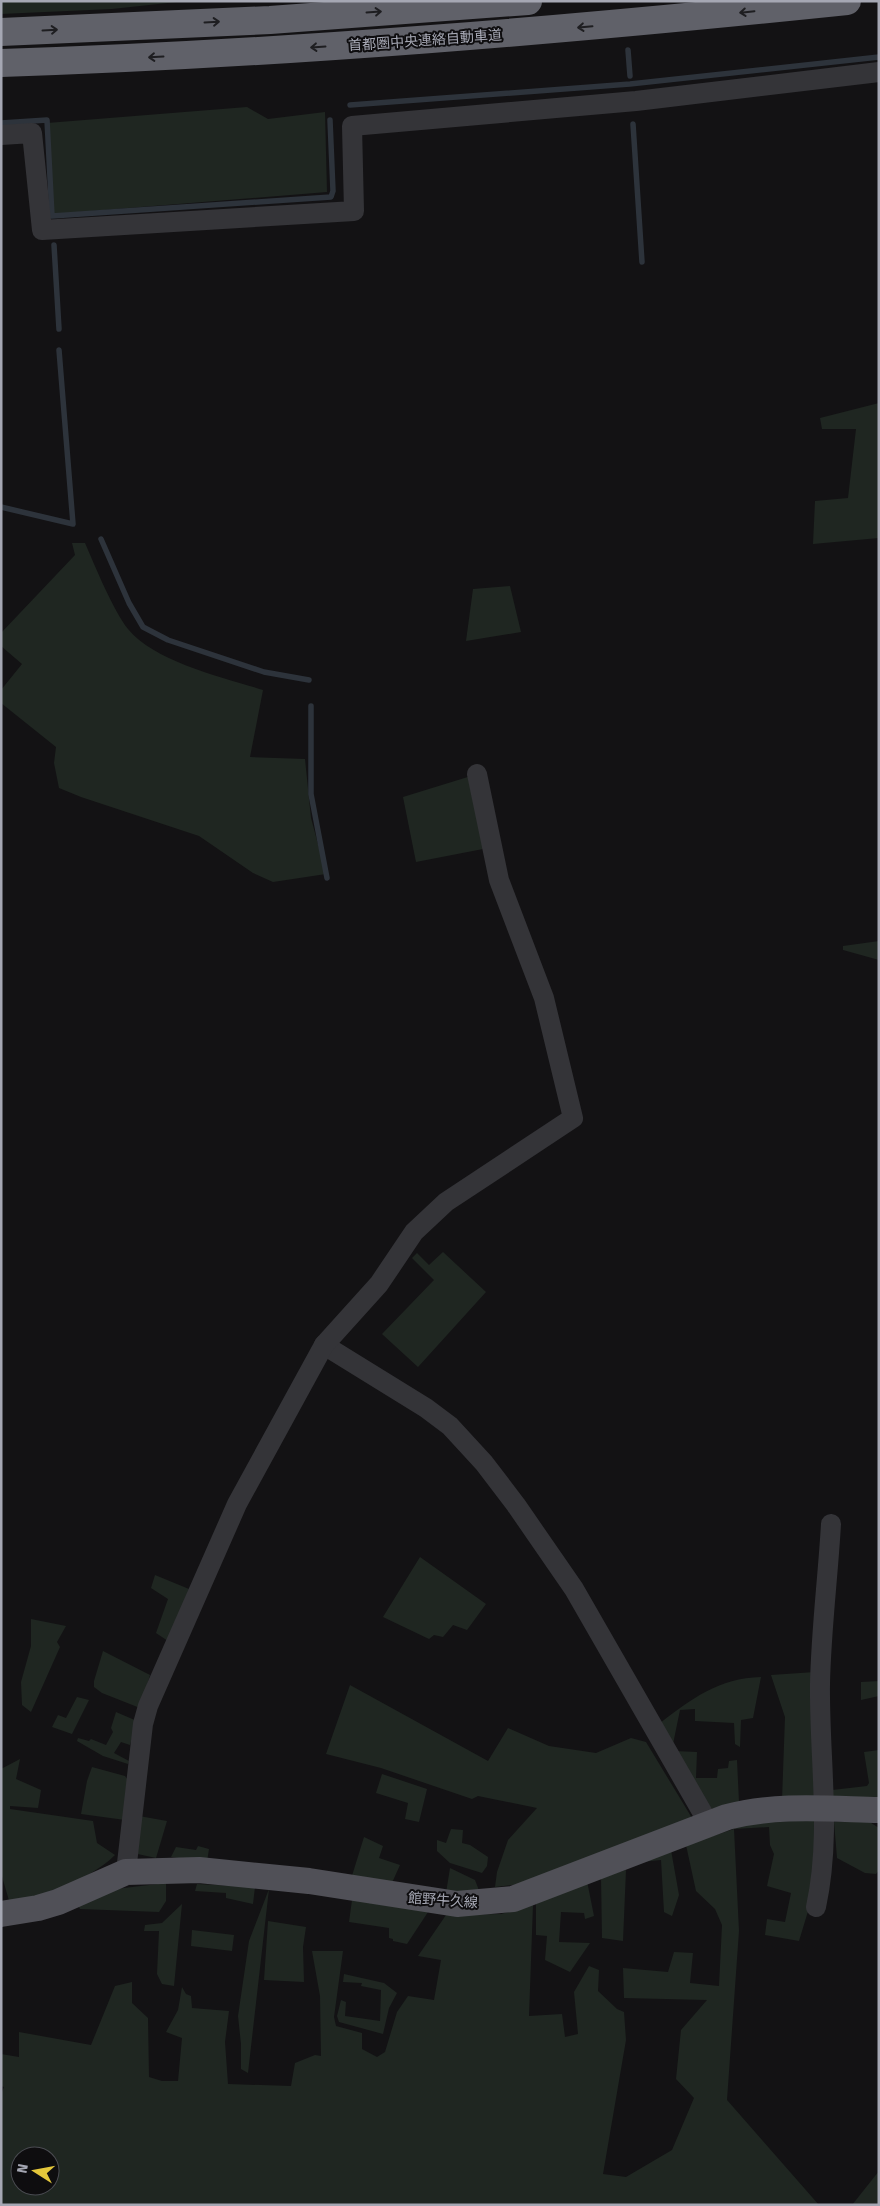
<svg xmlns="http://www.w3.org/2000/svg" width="880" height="2206" font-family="'Fira Sans','Noto Sans JP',sans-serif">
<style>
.green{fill:#1f2621;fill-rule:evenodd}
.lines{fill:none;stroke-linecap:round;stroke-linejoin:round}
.stream{stroke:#2d333b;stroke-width:5.5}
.minor{stroke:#343438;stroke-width:20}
.major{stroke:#505057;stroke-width:26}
.highway{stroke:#606169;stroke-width:28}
.oneway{stroke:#1e1e21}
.labels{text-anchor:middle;stroke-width:4;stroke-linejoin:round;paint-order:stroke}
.street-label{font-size:14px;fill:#a5a7b3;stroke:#0e0d0f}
</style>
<rect width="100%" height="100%" fill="#131214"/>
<g class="green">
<polygon points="1,1 186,1 112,9 1,14"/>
<polygon points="247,107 268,119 325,112 327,192 54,214 47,123"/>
<polygon points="879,403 879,538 813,544 815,501 848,498 856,429 822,429 820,418"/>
<path d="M72 543H85C95 566 113 610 128 629 155 662 222 677 263 690L250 757 305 759 311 818 326 874 273 882 253 873 199 836 81 797 59 788 54 763 56 747 1 703V690L22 664 1 646V633L75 555Z"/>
<polygon points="510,586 521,632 466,641 473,589"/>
<polygon points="471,776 483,849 416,862 403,797"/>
<polygon points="879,941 879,960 843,950 843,946"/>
<polygon points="443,1252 486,1292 418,1367 382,1334 434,1280 412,1258 417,1253 429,1265"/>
<polygon points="420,1557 486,1604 467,1630 453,1625 443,1637 434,1635 429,1639 383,1617"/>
<polygon points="155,1575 189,1589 168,1641 156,1633 168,1599 151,1588"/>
<polygon points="31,1619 66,1626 57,1642 60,1647 31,1712 22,1705 21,1682 31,1646"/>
<polygon points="103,1651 150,1675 140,1708 102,1693 94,1687 94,1681"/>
<polygon points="815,1672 818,1800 782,1800 785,1717 771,1675"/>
<path d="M761 1677 753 1718 741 1720 740 1747 735 1744 734 1723 695 1721V1709L680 1710 672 1749 659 1724C691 1699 719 1678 761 1677Z"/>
<polygon points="879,1681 879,1696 861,1700 861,1682"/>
<polygon points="350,1685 488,1761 508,1728 549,1746 596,1753 631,1738 646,1742 692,1818 531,1883 495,1887 497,1872 508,1840 537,1808 478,1796 472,1799 381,1768 326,1754"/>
<polygon points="77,1697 89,1700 72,1734 52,1727 58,1715 66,1718"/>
<polygon points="116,1712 137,1721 130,1745 121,1742 114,1753 129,1761 128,1764 103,1756 77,1741 78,1738 89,1741 91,1739 106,1745 113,1732 111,1728"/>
<polygon points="879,1750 879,1803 833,1804 832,1790 867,1786 869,1783 864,1752"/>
<polygon points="675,1751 697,1752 696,1778 717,1778 718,1769 728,1768 729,1761 737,1760 739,1802 704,1811"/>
<path d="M20 1759 16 1779 41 1790 38 1808 10 1806V1809L93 1821 97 1843 115 1855C87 1882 47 1893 10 1904L1 1873V1769Z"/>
<polygon points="92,1767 125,1776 130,1783 125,1820 81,1814 87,1781"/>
<polygon points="382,1774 427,1789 419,1822 405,1819 408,1803 376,1793"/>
<polygon points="139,1816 167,1821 156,1858 133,1853"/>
<path d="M820 1820 809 1908 799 1941 765 1935 767 1919 785 1922 791 1893 767 1886 774 1854 770 1845 769 1827 734 1829 739 1931 727 2100 819 2205H1V2094L4 2087 1 2086V2054L19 2057V2032L91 2045 115 1986 132 1982V2003L148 2018 149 2077 162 2081H178L182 2038 166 2032 178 2010 182 1987 186 1994 191 1996 192 2008 229 2011 225 2042 228 2084 291 2086 295 2063 315 2055 321 2056 320 1996 312 1951H343L334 2017 336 2026 362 2033V2049L377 2057 385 2052 397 2012 408 1996 434 2000 441 1960 418 1956 446 1915 501 1914 533 1905 529 2016 562 2014 565 2037 578 2034 574 1992 589 1966 599 1970 598 1991 617 2009 624 2012 626 2040 603 2174 626 2177 672 2150 694 2098 676 2079 681 2030 707 2000 624 1998 623 1968 668 1972 674 1952 693 1953 690 1983 719 1986 722 1925 715 1909 696 1891 686 1845 734 1829 738 1823ZM20 2156H50V2186H20Z"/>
<polygon points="868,1821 879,1828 879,1870 876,1874 865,1873 837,1858 834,1822"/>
<polygon points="451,1829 463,1830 462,1843 470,1845 488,1857 487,1866 482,1873 450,1863 437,1851 437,1840 446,1843"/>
<polygon points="364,1837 383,1846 379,1858 400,1865 391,1885 351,1879"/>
<polygon points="198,1846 209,1849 207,1862 171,1857 176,1847 196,1850"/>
<polygon points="671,1850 679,1895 672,1916 664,1912 661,1860 631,1863"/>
<polygon points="450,1868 475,1880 480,1893 446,1893"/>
<polygon points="626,1870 623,1941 602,1938 601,1877"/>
<polygon points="587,1881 594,1916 585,1919 584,1913 561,1912 559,1942 590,1943 570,1972 545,1960 547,1936 536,1935 536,1904"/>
<polygon points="166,1883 166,1901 159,1912 80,1909 76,1902 107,1890"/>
<polygon points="197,1884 255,1887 253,1904 226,1898 226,1893 195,1891"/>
<polygon points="269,1889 248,2073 241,2069 241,2044 238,2016 249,1941"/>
<polygon points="352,1900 428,1912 407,1944 393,1941 393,1939 389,1938 389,1928 349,1922"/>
<polygon points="182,1904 174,1986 162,1984 157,1974 159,1931 144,1931 145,1925 162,1923"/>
<polygon points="268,1921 306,1927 303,1947 304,1982 264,1980"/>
<polygon points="192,1930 234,1935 232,1951 191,1946"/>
<polygon points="344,1974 384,1983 397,1993 389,2008 383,2034 339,2022 337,2016 341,2000 346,2002 345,2016 380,2021 381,1990 361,1986 362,1983 343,1982"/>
<polygon points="879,2171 879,2205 852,2205"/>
</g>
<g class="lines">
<g class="stream">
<polyline points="628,50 630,76"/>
<polyline points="350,105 630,84 879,57"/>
<polyline points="1,123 47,120 52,216 331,197 333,191 330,120"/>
<polyline points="633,124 642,262"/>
<polyline points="54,245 59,329"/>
<polyline points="1,507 73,524 59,350"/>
<polyline points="101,539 129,603 143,627 168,640 264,672 309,680"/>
<polyline points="311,706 311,794 327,878"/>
</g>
<g class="minor">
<polyline points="1,135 32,133 42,230 354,211 352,126 636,101 879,72"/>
<polyline points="324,1345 426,1408 450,1426 484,1463 516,1505 574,1589 709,1824"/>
<polyline points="126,1872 143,1724 148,1706 237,1504 324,1345 379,1284 414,1232 446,1202 573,1118 544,998 499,880 477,774"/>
<path d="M816 1907C832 1833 819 1758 820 1684 821 1631 828 1577 831 1524"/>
</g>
<path class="major" d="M1 1914 38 1908 58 1902 126 1872 199 1870 309 1881 457 1904 513 1899 727 1817C776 1804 829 1809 879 1810"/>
<g class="highway">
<polyline points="1,32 270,20 528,1"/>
<path d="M1 63C284 54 566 30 847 1"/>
</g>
</g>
<defs><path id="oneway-shaft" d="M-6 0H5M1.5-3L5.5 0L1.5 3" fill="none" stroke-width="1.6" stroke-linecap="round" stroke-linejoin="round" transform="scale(1.25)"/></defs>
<g class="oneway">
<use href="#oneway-shaft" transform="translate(374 12) rotate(-4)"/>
<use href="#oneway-shaft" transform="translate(747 12) rotate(174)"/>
<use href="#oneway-shaft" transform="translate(212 22) rotate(-3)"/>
<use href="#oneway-shaft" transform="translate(585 27) rotate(175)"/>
<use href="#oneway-shaft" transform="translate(50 30) rotate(-3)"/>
<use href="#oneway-shaft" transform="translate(318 47) rotate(176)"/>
<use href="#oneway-shaft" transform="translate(156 57) rotate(177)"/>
</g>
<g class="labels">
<g class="street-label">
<text transform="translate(425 40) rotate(-4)" y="5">首都圏中央連絡自動車道</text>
<text transform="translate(443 1900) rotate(4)" y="5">館野牛久線</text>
</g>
</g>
<rect width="880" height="2206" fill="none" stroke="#a5a7b3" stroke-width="5"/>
<g transform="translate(35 2171) rotate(281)"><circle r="24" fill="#0e0d0f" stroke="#4a4b51"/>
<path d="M0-4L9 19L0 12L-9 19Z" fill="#e4c73b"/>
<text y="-8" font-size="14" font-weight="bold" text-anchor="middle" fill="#a5a7b3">N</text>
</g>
</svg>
